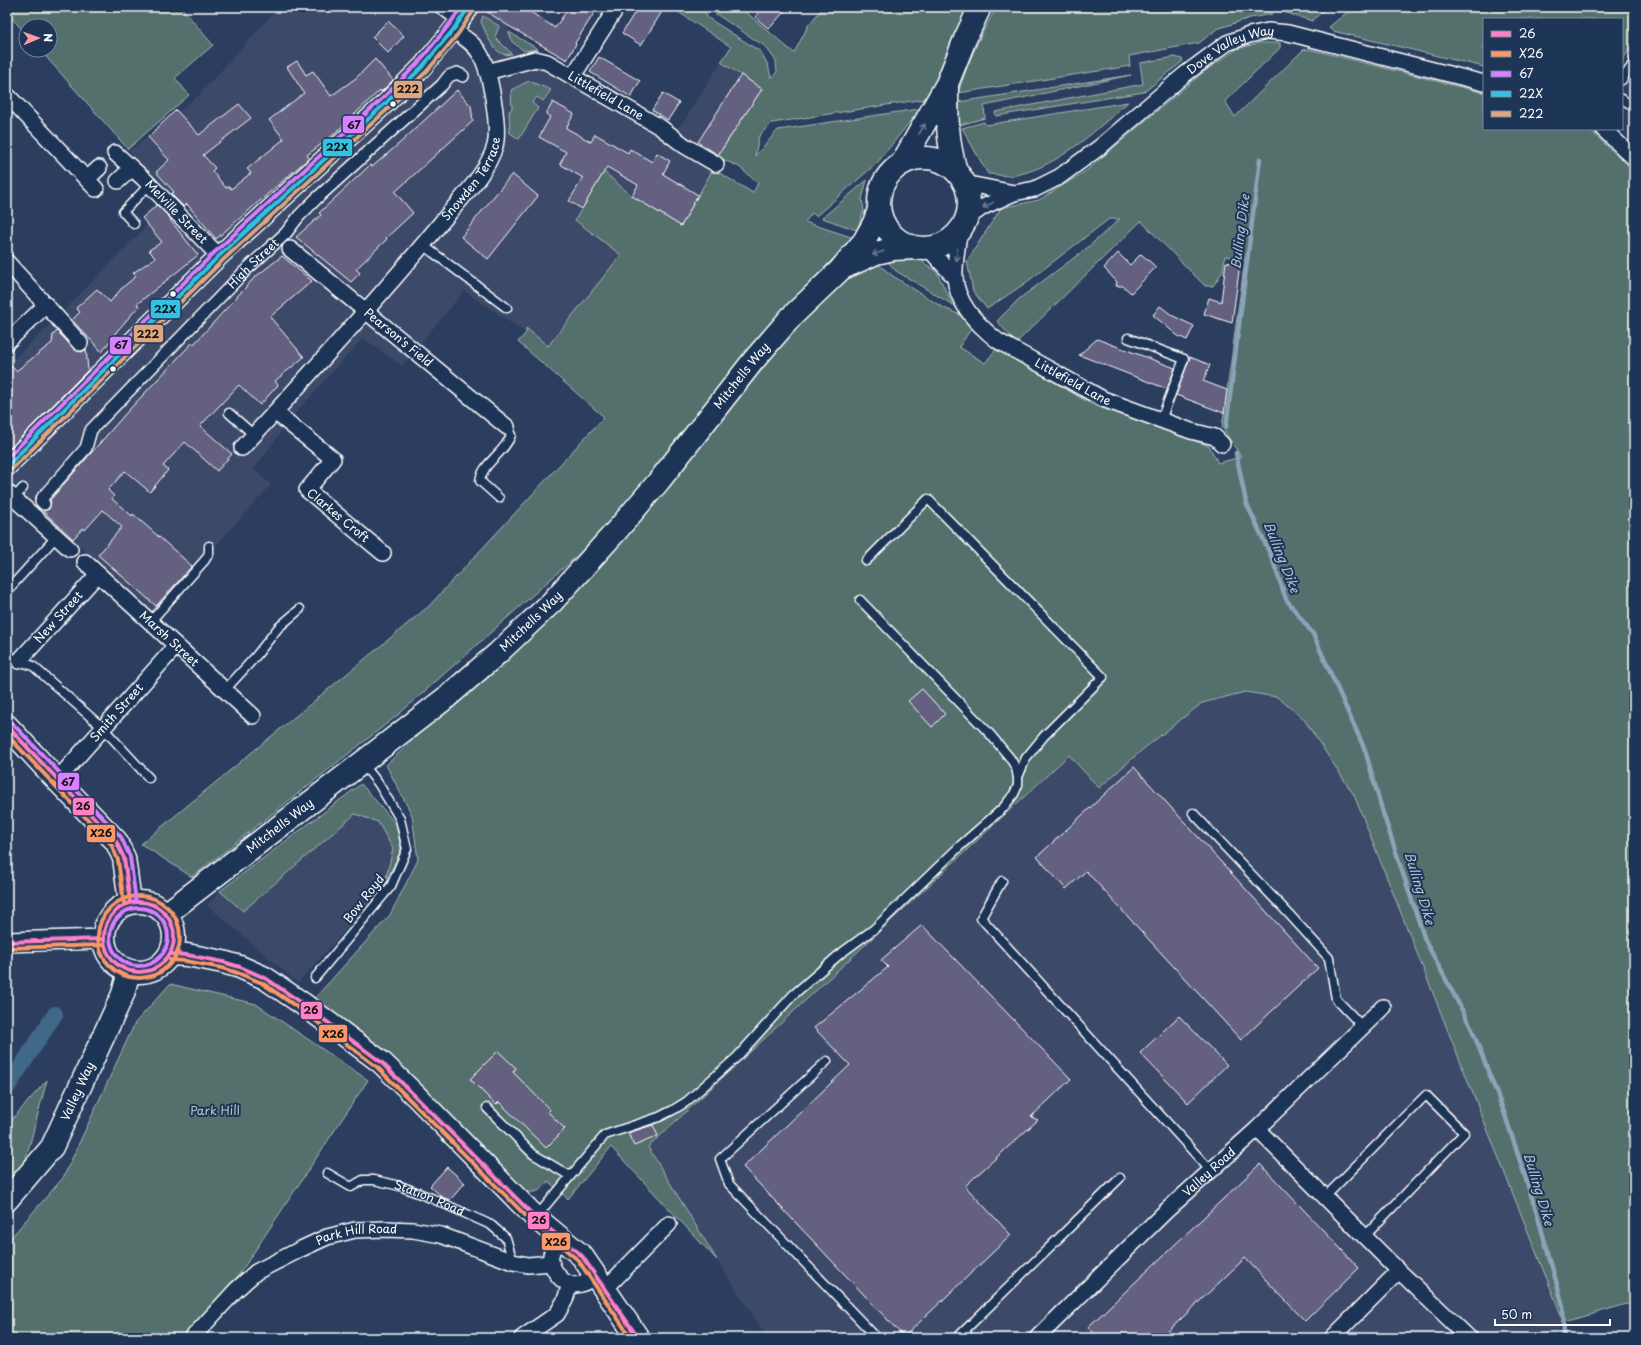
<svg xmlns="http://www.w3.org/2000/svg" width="1641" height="1345" font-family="'Playpen Sans',sans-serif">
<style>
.built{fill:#3c4869}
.green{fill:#526f6d;stroke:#a8b7b6}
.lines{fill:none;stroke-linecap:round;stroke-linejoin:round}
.stream{stroke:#8ca4b8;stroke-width:4.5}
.canal{stroke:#406888;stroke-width:16}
.building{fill:#636080;stroke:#fff}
.service-casing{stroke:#fff;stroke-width:11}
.pedestrian-casing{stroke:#fff;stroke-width:14}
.minor-casing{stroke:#fff;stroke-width:18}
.tertiary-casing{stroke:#fff;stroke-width:22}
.secondary-casing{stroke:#fff;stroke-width:25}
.primary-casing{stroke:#fff;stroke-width:25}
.service{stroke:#1d3557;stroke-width:8}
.pedestrian{stroke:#1d3557;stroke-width:11}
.minor{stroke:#1d3557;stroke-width:15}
.tertiary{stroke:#1d3557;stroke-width:19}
.secondary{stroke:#1d3557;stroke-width:22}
.primary{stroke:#1d3557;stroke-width:22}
.bus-1-casing{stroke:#1d3557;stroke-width:7}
.bus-2-casing{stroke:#1d3557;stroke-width:7}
.bus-3-casing{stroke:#1d3557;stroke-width:7}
.bus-4-casing{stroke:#1d3557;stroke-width:7}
.bus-5-casing{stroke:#1d3557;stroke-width:7}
.bus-1{stroke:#ff80c5;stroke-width:4}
.bus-2{stroke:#fc9868;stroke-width:4}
.bus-3{stroke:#d880ff;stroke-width:4}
.bus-4{stroke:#33c2e2;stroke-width:4}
.bus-5{stroke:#dfa77e;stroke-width:4}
.oneway{stroke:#6c7c92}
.bus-dot{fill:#fff;stroke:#1d3557;stroke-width:1.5}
.labels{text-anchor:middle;stroke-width:4;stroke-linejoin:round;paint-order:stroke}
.street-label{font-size:12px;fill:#fff;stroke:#1d3557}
.park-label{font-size:12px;fill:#bac5c5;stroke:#1d3557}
.water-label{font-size:13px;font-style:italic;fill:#b3c3cf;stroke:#1d3557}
.line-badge{stroke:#1d3557;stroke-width:1.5}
.pale-badge-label{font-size:11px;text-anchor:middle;font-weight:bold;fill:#111}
</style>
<rect width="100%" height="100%" fill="#2b3e5f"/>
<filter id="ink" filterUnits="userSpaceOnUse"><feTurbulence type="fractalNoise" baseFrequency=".025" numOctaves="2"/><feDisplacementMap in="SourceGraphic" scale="8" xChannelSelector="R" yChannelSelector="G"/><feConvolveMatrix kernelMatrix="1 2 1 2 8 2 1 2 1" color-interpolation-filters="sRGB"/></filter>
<g filter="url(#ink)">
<g class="built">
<polygon points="279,7 429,7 448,21 478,13 482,7 523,7 515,12 507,26 512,46 667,135 678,128 684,121 721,62 762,89 713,169 681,226 632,196 604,172 621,255 548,346 527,329 526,333 464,291 402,366 363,338 293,416 254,469 271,485 152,616 73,539 12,484 7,489 7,364 41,334 173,199 129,151 197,97"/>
<polygon points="1245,692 1277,697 1303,718 1354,795 1564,1322 1554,1338 768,1338 717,1260 648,1147 1070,755 1099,788 1142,750 1202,703"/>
<polygon points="355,814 378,822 393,849 384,886 298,983 207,905 220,891 243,911"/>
</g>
<g class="green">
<polygon points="17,7 181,7 213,45 175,78 189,95 128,149 40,50 50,50 50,26 26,26 26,34 9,15"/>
<polygon points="671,7 702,7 708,18 761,52 768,65 771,78 777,72 776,61 766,47 713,12 711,7 740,7 794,53 809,24 824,7 969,7 954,34 931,98 772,123 759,136 755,156 778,130 925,108 920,121 913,118 877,163 816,216 812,213 805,222 854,238 784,308 728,374 606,530 399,714 192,877 141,844 429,606 604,417 518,342 526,333 526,328 548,346 621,255 575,220 604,172 632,196 681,226 713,169 753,193 758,183 738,166 717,157 762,89 721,62 731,47"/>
<path d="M997 7H1269L1272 14 1250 18 1217 29 1199 43 1129 56 1130 66 958 93C968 63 980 34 997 7Z"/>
<polygon points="1281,7 1327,7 1312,21 1284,12"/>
<polygon points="1348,7 1634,7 1634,42 1622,61 1622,19 1484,19 1484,67 1333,31 1329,27 1351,9"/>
<path d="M483 16 499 26 495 37 512 54C494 59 487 34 481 22Z"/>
<polygon points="509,32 538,49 524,51 512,42"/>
<path d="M1259 43H1280V48L1225 101 1235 117 1303 50 1309 49 1484 93V129H1585L1593 133 1634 171V1302L1564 1322 1354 795 1303 718 1277 697 1245 692 1202 703 1142 750 1099 788 1069 755 648 1147 717 1260 611 1147 568 1199 548 1181C542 1190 538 1193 527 1192L396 1063 313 1000 390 915 418 860 412 815 386 765 598 567 639 523 785 341 840 284 870 265 878 264 893 276 942 307 960 315 971 329 959 347 985 363 997 348 1091 404 1209 446 1218 463 1241 457 1222 427 1245 259 1225 256 1223 271 1213 286H1205L1141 221 1016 343 997 321 1019 299 1087 248 1120 219H1109L1024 284 987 309 973 291 967 261 1001 208 1039 200 1086 171 1202 73 1237 49Z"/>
<polygon points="1175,57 1182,59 1183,61 1144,92 996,116 995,112 1143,84 1140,63"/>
<polygon points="1131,75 984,106 985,118 960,125 958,119 959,102"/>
<polygon points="529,81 551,90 543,101 537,97 532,103 538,108 519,139 510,133 509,111 512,109 511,90"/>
<path d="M1128 102C1095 131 1055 170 1010 176 1003 176 995 174 988 174L962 128 984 122 986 125Z"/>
<polygon points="867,180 862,199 864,210 857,230 822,218"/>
<polygon points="900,260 920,260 936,271 953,305 896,271 888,262"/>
<polygon points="361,784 396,824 401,850 384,886 393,849 378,822 355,814 243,911 220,891"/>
<polygon points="170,984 256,1004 368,1080 197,1338 7,1338 7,1242 63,1178 135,1023"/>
<polygon points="47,1080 24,1166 7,1184 7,1125"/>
</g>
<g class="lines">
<g class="stream">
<polyline points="1226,427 1260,159"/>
<polyline points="1236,453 1246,502 1272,558 1286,599 1313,634 1365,750 1383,813 1425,940 1471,1027 1504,1112 1536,1210 1563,1306 1564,1338"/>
</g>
<polyline class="canal" points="7,1088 55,1014"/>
</g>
<g class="building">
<polygon points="480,7 523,7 555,28 569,7 598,7 575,43 576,44 567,60 507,25"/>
<polygon points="638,7 665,7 641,45 622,33"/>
<polygon points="763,7 788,7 769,29 755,17"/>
<polygon points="388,21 404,36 388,53 372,37"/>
<polygon points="599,57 640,81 631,97 590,72"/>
<polygon points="375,59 393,80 381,92 380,90 332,136 307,155 309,158 216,239 187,204 184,207 171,194 174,192 156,172 169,160 148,137 176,110 199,135 239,104 251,118 203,155 215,168 212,171 226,188 229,186 231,189 251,173 247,169 284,139 269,120 304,93 287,67 297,61 306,75 313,71 331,96 356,78"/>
<polygon points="741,75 762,89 718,155 698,142"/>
<polygon points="457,90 471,106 473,121 395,192 413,213 386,238 387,239 356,269 360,273 351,282 296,237 321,215 319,213 370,165 372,167 401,142"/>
<polygon points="663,93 679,103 668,120 652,110"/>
<polygon points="553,102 574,114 566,128 591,142 595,134 628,153 630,149 652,162 657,153 670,161 663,174 698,195 681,226 632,196 638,185 607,167 582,209 569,201 583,178 560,164 566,152 539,137 550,117 546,114"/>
<polygon points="512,174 538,196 488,259 461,237"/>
<polygon points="157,205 171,219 170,220 198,255 137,304 139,306 117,331 102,352 72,320 80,312 76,308 97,289 110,302 121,289 136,276 133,273 155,258 149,250 162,242 142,218"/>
<polygon points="1118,253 1130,265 1141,254 1156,267 1131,293 1123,286 1116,286 1117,282 1104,268"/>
<polygon points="282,256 312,281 270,317 304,357 275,381 278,385 260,405 239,385 200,426 232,454 217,471 185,442 163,466 168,470 150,492 125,471 108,490 114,496 112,499 132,516 133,514 192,566 156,606 98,555 122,527 103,510 85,530 83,528 73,539 43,511 49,509 51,502 50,500 127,412 192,343 194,344 254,278"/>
<polygon points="1226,262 1240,264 1232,323 1204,314 1209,298 1221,302"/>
<polygon points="1160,306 1173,316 1194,326 1187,340 1178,336 1153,315"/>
<polygon points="57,331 77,351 82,352 86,349 88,370 7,451 7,362 16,371 52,343 53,335"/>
<polygon points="1097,339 1175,368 1167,389 1079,355"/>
<polygon points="1190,357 1210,365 1203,381 1227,390 1224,413 1176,395"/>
<polygon points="922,689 945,714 932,727 908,701"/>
<polygon points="1134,767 1318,968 1241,1040 1086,871 1066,889 1037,857"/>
<polygon points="922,925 1071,1079 1031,1117 1038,1120 965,1186 1011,1235 904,1337 743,1167 850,1065 814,1028 888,967 881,960"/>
<polygon points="1179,1016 1227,1065 1188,1103 1140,1053"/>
<polygon points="498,1051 516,1068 513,1072 550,1110 548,1112 565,1129 546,1148 499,1102 496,1105 470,1079"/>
<polygon points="653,1125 658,1136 634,1146 628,1133"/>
<polygon points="1260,1164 1359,1268 1305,1321 1245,1258 1161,1338 1099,1338 1088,1327"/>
<polygon points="447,1167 465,1183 450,1200 442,1197 430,1186"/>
</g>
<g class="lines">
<g class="service-casing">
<g id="service">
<polyline points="1622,80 1634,62"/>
<polyline points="1622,99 1634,107"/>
<polyline points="134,224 123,212 150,184"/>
<polyline points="423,245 507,308"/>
<polyline points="1128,338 1184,359 1161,420"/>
<polyline points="229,413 254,435"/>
<polyline points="14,498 23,488"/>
<path d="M499 498 480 481C482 463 505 453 511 435L507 427"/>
<polyline points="866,561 928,499 1103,677 1044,736 1026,758 1018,777"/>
<polyline points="7,591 56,537"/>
<polyline points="150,622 205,560 209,553 209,546"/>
<polyline points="7,656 33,666 103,728 149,778"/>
<polyline points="225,690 256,656 278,628 300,609"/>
<polyline points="1193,813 1288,913 1329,958 1336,999 1362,1026"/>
<polyline points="1002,881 981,918 1211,1171"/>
<polyline points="315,978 391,886 407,849 400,819 378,783 363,764"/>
<polyline points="827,1061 720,1159 729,1184 877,1338"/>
<polyline points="487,1108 533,1154 570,1176"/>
<path id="s1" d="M327 1173 351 1187 363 1180H374L400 1186 431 1198 491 1225 506 1238 513 1262"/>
<polyline points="1325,1197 1426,1095 1464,1133 1364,1237"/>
<polyline points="536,1217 605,1135 659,1117 673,1110 686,1102 737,1057 793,995 840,954 874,929 961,845 1003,808 1014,794 1018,785 1018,778 1016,768 1010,758 989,733 860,600"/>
<polyline points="964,1331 1120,1178"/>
<polyline points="957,1338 964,1331 970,1338"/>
</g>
</g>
<g class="pedestrian-casing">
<g id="pedestrian">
<path id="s2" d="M44 504 41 501 43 497 86 448 91 430 248 268 286 233 299 216 316 199 442 85 449 76 457 73 463 76"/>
</g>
</g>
<g class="minor-casing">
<g id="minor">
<polyline points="443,7 461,20"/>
<path id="s3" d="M487 72 535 59 547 62 660 127 685 146 716 164"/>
<polyline points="573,76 617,7"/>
<polyline points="7,95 96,189"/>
<polyline points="1603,129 1634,158"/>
<path id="s4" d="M115 153 144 179 219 256"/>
<polyline points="87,179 99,168"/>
<polyline points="118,181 132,168"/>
<polyline points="964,183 1014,193"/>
<path id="s5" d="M965 220 983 207 1014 193 1035 189 1059 177 1100 147 1184 75 1227 43 1249 35 1268 31 1288 33 1484 83"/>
<path id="s6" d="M959 231C958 246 954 263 955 278 957 304 980 327 998 341L1103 399 1191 431 1215 437 1222 444"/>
<polyline points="928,248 955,278"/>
<path id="s7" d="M290 249 507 427"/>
<polyline points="7,262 80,343"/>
<polyline points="7,342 46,305"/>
<path id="s8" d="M275 412C333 348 391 284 445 218 463 196 487 173 495 146 500 127 490 70 480 54 474 43 463 37 453 30"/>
<path id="s9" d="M242 448 275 412 333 459 307 490 383 553"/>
<polyline points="7,492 70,549"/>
<path id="s10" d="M85 562 253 716"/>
<path id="s11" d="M19 661 98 574"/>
<path id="s12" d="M57 780 176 646"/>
<polyline points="1257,1129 1399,1271 1469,1338"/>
<path d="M560 1238C557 1243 552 1249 551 1255 549 1265 559 1281 570 1284 580 1287 589 1281 595 1275"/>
<polyline points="605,1289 669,1224"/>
<path id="s13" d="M192 1338 236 1290 256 1272 301 1249 327 1237 355 1230 385 1229 413 1230 441 1235 513 1262 528 1265 551 1263"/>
<polyline points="522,1338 557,1314 565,1300 570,1284"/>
<path id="s14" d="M1037 1338 1166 1211 1257 1129 1383 1007"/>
<polyline points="1332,1338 1399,1271"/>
</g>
</g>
<g class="tertiary-casing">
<g id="tertiary">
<polyline points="7,466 219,256 388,101 422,67 453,30 469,7"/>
<polyline points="7,942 103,939"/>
</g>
</g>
<g class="secondary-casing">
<g id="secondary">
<polyline points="7,726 57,780 116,841 124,858 130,902"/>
<polyline points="170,954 187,955 223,962 240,967 265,978 303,1004 381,1062 416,1096 535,1217 582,1256 638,1338"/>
</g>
</g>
<g class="primary-casing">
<g id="primary">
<path d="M947 86C947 115 947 142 956 171"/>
<circle cx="924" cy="203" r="45"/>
<polyline points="902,163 947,84 965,39 980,7"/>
<polyline points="845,267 876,253 893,249 916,248"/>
<circle cx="139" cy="937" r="35"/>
<path id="s15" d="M166 914 447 697 498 653 552 602 618 529 659 481 753 361 791 317 839 271 864 241 874 223 879 210"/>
<path id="s16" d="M7 1200 52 1147 123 994 129 971"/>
</g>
</g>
<use href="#service" class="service"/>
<use href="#pedestrian" class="pedestrian"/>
<use href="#minor" class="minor"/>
<use href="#tertiary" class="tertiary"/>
<use href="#secondary" class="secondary"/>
<use href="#primary" class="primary"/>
<g class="bus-1-casing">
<g id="bus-1">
<polyline points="7,726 116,841 124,858 130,902"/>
<circle cx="139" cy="937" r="35"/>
<polyline points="7,942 103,939"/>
<polyline points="170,954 187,955 223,962 240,967 265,978 303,1004 381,1062 535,1217 582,1256 638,1338"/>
</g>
</g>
<g class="bus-2-casing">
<g id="bus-2">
<polyline points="7,735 111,844 118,860 124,903"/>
<circle cx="139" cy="937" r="41"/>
<polyline points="7,948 103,945"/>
<polyline points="170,960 186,961 222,968 238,973 262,983 300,1009 377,1067 531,1221 578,1260 631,1338"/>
</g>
</g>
<g class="bus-3-casing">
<g id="bus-3">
<polyline points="7,458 215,252 384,97 418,63 448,26 462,7"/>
<polyline points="11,722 121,837 130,857 136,901"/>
<circle cx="139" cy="937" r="29"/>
</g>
</g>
<g class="bus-4-casing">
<polyline id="bus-4" points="7,466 219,256 388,101 422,67 453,30 469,7"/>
</g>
<g class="bus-5-casing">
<polyline id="bus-5" points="11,470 223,260 392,105 427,71 458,34 474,10"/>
</g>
<use href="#bus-1" class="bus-1"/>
<use href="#bus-2" class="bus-2"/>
<use href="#bus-3" class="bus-3"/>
<use href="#bus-4" class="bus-4"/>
<use href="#bus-5" class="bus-5"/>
</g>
<defs><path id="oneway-shaft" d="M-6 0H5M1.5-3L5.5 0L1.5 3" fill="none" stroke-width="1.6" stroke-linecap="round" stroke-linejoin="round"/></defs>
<g class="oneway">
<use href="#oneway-shaft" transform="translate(922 129) rotate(-60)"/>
<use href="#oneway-shaft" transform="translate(988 205) rotate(154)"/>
<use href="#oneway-shaft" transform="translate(878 253) rotate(162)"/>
<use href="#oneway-shaft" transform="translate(957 255) rotate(95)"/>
</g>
</g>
<g class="bus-dot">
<circle cx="393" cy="104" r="3.5"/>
<circle cx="173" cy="294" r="3.5"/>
<circle cx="113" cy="369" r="3.5"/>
</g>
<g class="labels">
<g class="street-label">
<text dy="4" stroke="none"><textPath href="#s5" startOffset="320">Dove Valley Way</textPath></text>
<text dy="4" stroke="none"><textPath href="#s3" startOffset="130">Littlefield Lane</textPath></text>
<text dy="4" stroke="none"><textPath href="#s8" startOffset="306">Snowden Terrace</textPath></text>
<text dy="4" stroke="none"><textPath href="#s4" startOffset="85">Melville Street</textPath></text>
<text dy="4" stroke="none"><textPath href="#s2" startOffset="325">High Street</textPath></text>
<text dy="4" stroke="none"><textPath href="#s7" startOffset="140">Pearson's Field</textPath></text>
<text dy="4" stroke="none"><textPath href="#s15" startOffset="792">Mitchells Way</textPath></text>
<text dy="4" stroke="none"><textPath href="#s6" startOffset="211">Littlefield Lane</textPath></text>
<text dy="4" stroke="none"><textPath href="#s9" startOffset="204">Clarkes Croft</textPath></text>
<text dy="4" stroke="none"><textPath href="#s11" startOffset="59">New Street</textPath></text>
<text dy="4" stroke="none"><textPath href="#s15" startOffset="468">Mitchells Way</textPath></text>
<text dy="4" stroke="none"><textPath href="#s10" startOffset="114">Marsh Street</textPath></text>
<text dy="4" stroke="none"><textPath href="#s12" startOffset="90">Smith Street</textPath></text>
<text dy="4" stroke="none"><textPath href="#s15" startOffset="144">Mitchells Way</textPath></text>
<text transform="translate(364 899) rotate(-52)" y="4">Bow Royd</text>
<text dy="4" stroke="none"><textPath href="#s16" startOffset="131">Valley Way</textPath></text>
<text dy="4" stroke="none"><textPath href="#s14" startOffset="239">Valley Road</textPath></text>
<text dy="4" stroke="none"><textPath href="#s1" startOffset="111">Station Road</textPath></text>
<text dy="4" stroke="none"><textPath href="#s13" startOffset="201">Park Hill Road</textPath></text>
</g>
<g class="park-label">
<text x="215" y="1115">Park Hill</text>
</g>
<g class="water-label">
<text transform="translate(1240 232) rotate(-83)" y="5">Bulling Dike</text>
<text transform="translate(1282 557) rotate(68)" y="5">Bulling Dike</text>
<text transform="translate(1420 888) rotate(73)" y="5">Bulling Dike</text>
<text transform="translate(1539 1189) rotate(73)" y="5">Bulling Dike</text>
</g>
</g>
<g class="line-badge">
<rect x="393" y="80" width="30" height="19" rx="4" fill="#dfa77e"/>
<rect x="342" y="115" width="23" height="19" rx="4" fill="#d880ff"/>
<rect x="322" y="138" width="31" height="19" rx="4" fill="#33c2e2"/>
<rect x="150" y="299" width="31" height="20" rx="4" fill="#33c2e2"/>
<rect x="133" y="324" width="31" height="19" rx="4" fill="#dfa77e"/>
<rect x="109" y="336" width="23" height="19" rx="4" fill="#d880ff"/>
<rect x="57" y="772" width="23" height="19" rx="4" fill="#d880ff"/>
<rect x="72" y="797" width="23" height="19" rx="4" fill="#ff80c5"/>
<rect x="86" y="824" width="30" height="19" rx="4" fill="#fc9868"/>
<rect x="300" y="1001" width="23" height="19" rx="4" fill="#ff80c5"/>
<rect x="318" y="1024" width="30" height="19" rx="4" fill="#fc9868"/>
<rect x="527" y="1211" width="23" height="19" rx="4" fill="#ff80c5"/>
<rect x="541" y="1232" width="30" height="19" rx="4" fill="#fc9868"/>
</g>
<g class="pale-badge-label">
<text x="408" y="93">222</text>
<text x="354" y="129">67</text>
<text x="337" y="151">22X</text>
<text x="165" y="313">22X</text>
<text x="148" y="338">222</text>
<text x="121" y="349">67</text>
<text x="68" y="786">67</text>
<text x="83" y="810">26</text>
<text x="101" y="837">X26</text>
<text x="311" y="1014">26</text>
<text x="333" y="1038">X26</text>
<text x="539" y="1224">26</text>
<text x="556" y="1246">X26</text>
</g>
<rect width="1641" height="1345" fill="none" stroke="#1d3557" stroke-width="24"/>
<rect x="12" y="12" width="1617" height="1321" fill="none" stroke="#fff" stroke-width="1.5" filter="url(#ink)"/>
<rect x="1483" y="18" width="140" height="112" fill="#1d3557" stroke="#77869a"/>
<rect x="1491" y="31" width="20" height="6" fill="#ff80c5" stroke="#77869a"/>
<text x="1519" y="38" font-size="12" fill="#ffffff">26</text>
<rect x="1491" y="51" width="20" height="6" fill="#fc9868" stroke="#77869a"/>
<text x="1519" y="58" font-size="12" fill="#ffffff">X26</text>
<rect x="1491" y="71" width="20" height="6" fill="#d880ff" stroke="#77869a"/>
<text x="1519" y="78" font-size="12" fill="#ffffff">67</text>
<rect x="1491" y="91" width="20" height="6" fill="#33c2e2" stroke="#77869a"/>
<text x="1519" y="98" font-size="12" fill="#ffffff">22X</text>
<rect x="1491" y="111" width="20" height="6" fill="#dfa77e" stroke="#77869a"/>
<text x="1519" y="118" font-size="12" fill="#ffffff">222</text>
<g transform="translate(38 38) rotate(88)"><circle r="19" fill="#1d3557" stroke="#77869a"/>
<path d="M0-3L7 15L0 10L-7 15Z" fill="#ff9aa2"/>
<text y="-6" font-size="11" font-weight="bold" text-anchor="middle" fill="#ffffff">N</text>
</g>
<path d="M1495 1319v6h115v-6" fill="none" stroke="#ffffff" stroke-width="2"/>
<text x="1501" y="1319" font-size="12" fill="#ffffff" stroke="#1d3557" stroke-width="3" paint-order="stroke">50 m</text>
</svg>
